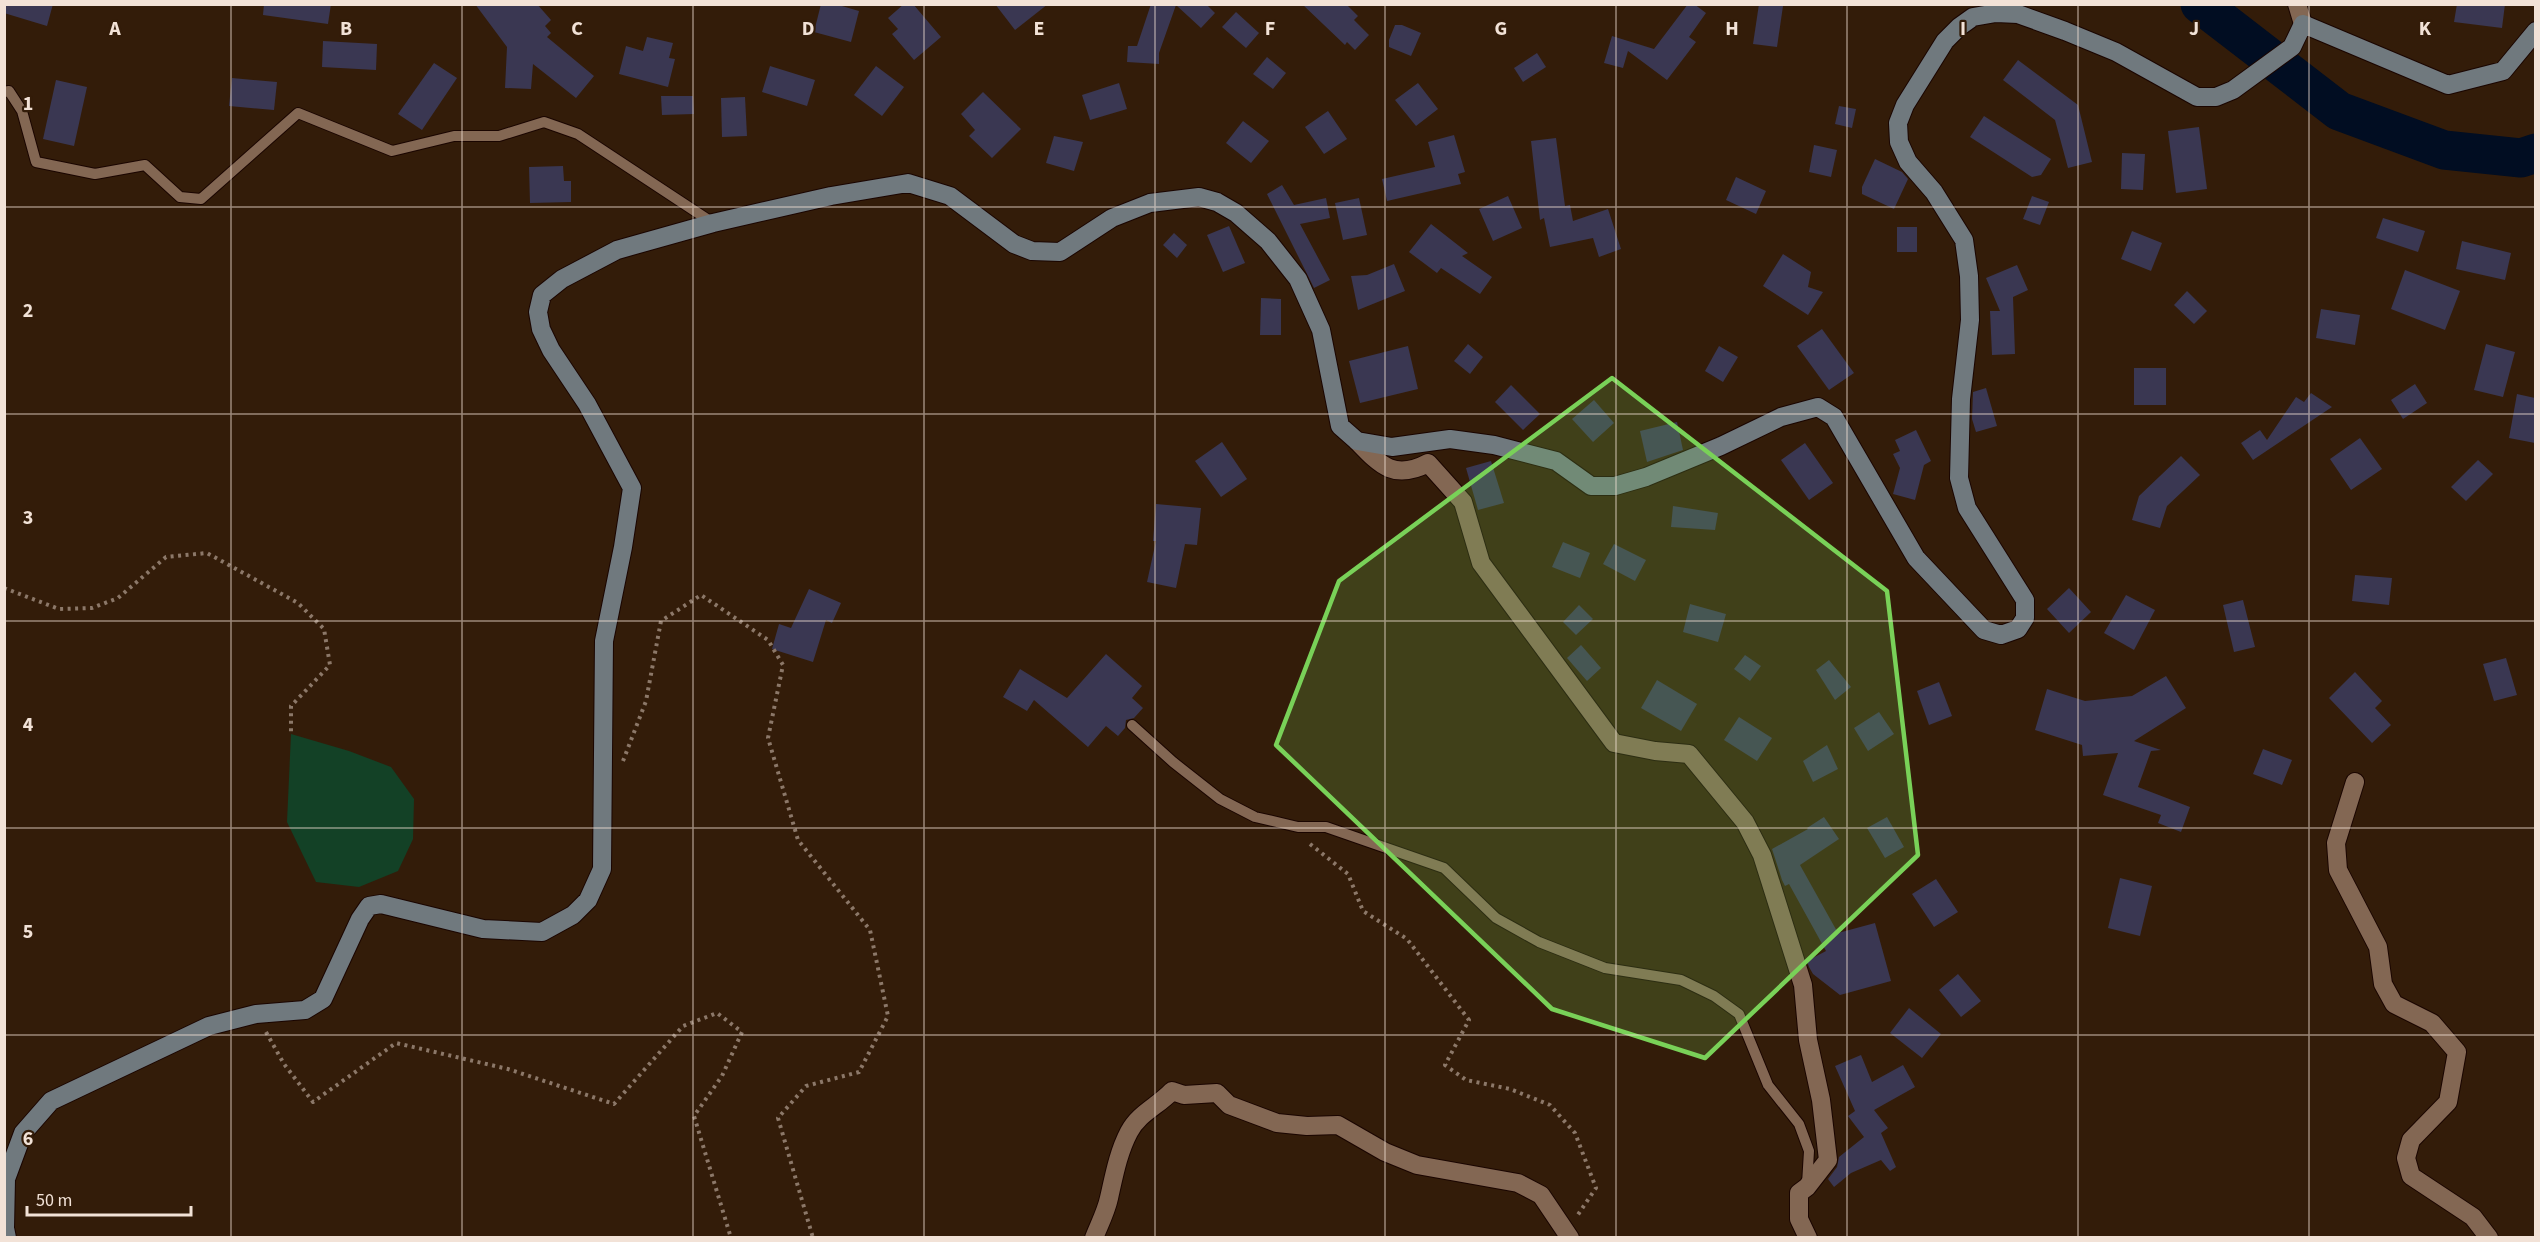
<svg xmlns="http://www.w3.org/2000/svg" width="2540" height="1242" font-family="'Source Sans 3',sans-serif">
<style>
.green{fill:#134126}
.lines{fill:none;stroke-linecap:round;stroke-linejoin:round}
.river{stroke:#010d22;stroke-width:39}
.building{fill:#3a3752}
.lane-casing{stroke:#1a0500;stroke-width:12}
.street-casing{stroke:#1a0500;stroke-width:20}
.secondary-casing{stroke:#1a0500;stroke-width:20}
.path{stroke:#8c7869;stroke-width:4;stroke-dasharray:3 4.5;stroke-linecap:butt}
.lane{stroke:#836753;stroke-width:10}
.street{stroke:#836753;stroke-width:18}
.secondary{stroke:#70797e;stroke-width:18}
.marked{fill:#79d158;fill-opacity:0.2;stroke:#79d158;stroke-width:4.5;stroke-linejoin:round}
.grid{fill:none;stroke:#f2e2d7;stroke-width:1.5;stroke-opacity:0.55}
.grid-label{font-size:20px;text-anchor:middle;font-weight:bold;fill:#f2e2d7;stroke:#331c09;stroke-width:4.5;stroke-linejoin:round;paint-order:stroke}
</style>
<rect width="100%" height="100%" fill="#331c09"/>
<polygon class="green" points="291,734 349,751 391,767 414,799 413,839 398,871 359,887 316,882 287,822"/>
<g class="lines">
<polyline class="river" points="2200,4 2339,111 2444,150 2521,158 2536,153"/>
</g>
<g class="building">
<polygon points="4,4 53,4 47,26 4,13"/>
<polygon points="264,4 331,4 328,24 263,15"/>
<polygon points="475,4 537,4 551,20 545,26 551,33 547,37 594,76 576,98 533,64 531,89 505,88 507,47"/>
<polygon points="821,4 835,4 859,11 851,42 814,32"/>
<polygon points="904,4 913,4 941,37 914,60 892,34 898,29 888,18"/>
<polygon points="995,4 1048,4 1015,30"/>
<polygon points="1151,4 1206,4 1215,13 1201,28 1176,5 1159,53 1159,64 1127,62 1128,46 1137,46"/>
<polygon points="1302,4 1346,4 1358,16 1354,20 1369,35 1355,50 1347,42 1345,45"/>
<polygon points="1688,4 1694,4 1706,13 1689,37 1696,42 1667,80 1628,51 1623,68 1604,63 1612,36 1654,49"/>
<polygon points="1759,4 1783,6 1777,47 1753,44"/>
<polygon points="2457,4 2505,4 2502,28 2454,22"/>
<polygon points="1236,12 1259,33 1246,48 1222,27"/>
<polygon points="1395,25 1402,25 1421,33 1411,56 1389,47 1389,40"/>
<polygon points="647,37 673,43 669,58 675,59 668,87 619,74 626,46 643,51"/>
<polygon points="323,41 377,44 376,70 322,67"/>
<polygon points="1537,53 1546,67 1523,82 1514,68"/>
<polygon points="1267,57 1286,73 1273,89 1253,74"/>
<polygon points="2018,60 2078,105 2092,162 2068,168 2055,120 2003,80"/>
<polygon points="434,63 457,78 422,130 398,114"/>
<polygon points="770,66 815,80 807,106 762,92"/>
<polygon points="876,66 904,87 882,116 854,95"/>
<polygon points="232,78 277,82 274,110 229,106"/>
<polygon points="56,80 87,87 74,146 43,139"/>
<polygon points="1119,83 1127,109 1090,120 1082,95"/>
<polygon points="1418,83 1438,109 1416,126 1395,100"/>
<polygon points="983,92 1021,129 992,158 969,136 975,130 961,114"/>
<polygon points="661,96 693,96 694,114 662,115"/>
<polygon points="745,97 747,136 722,137 721,98"/>
<polygon points="1839,106 1856,109 1852,128 1835,124"/>
<polygon points="1328,111 1347,139 1324,154 1305,127"/>
<polygon points="1984,116 2051,159 2041,175 2032,177 1970,137"/>
<polygon points="1243,121 1269,141 1251,163 1226,143"/>
<polygon points="2199,127 2207,189 2176,193 2168,131"/>
<polygon points="1454,135 1465,172 1458,174 1461,184 1387,201 1382,179 1435,167 1428,142"/>
<polygon points="1054,136 1083,142 1074,171 1046,163"/>
<polygon points="1556,138 1565,206 1570,205 1573,221 1608,209 1621,249 1599,257 1593,238 1550,247 1544,218 1540,220 1531,141"/>
<polygon points="1814,145 1837,150 1831,177 1809,172"/>
<polygon points="2122,153 2145,154 2143,190 2121,189"/>
<polygon points="1875,159 1902,172 1908,179 1894,209 1862,194 1862,187"/>
<polygon points="563,166 564,181 571,181 571,202 530,203 529,167"/>
<polygon points="1736,177 1766,191 1756,214 1726,200"/>
<polygon points="1282,185 1294,205 1326,198 1330,218 1300,224 1330,280 1314,288 1267,194"/>
<polygon points="1508,196 1522,228 1493,241 1479,209"/>
<polygon points="2032,196 2049,202 2040,225 2023,219"/>
<polygon points="1359,198 1367,235 1343,240 1335,203"/>
<polygon points="2383,218 2425,231 2418,252 2376,238"/>
<polygon points="1431,224 1468,253 1462,256 1492,277 1480,294 1441,268 1437,273 1409,252"/>
<polygon points="1229,226 1245,263 1223,272 1207,235"/>
<rect x="1897" y="227" width="20" height="25"/>
<polygon points="2132,231 2162,243 2151,271 2121,259"/>
<polygon points="1174,233 1187,245 1177,258 1163,245"/>
<polygon points="2462,241 2511,253 2505,280 2456,269"/>
<polygon points="1783,254 1811,272 1808,287 1823,292 1808,315 1763,286"/>
<polygon points="1394,264 1405,291 1358,310 1351,276 1367,275"/>
<polygon points="2017,265 2028,290 2013,297 2015,354 1992,355 1990,311 2000,311 1986,278"/>
<polygon points="2405,270 2460,291 2445,330 2391,309"/>
<polygon points="2187,291 2207,311 2194,324 2174,305"/>
<polygon points="1261,298 1281,299 1281,335 1260,335"/>
<polygon points="2321,309 2360,315 2355,345 2316,338"/>
<polygon points="1822,329 1854,373 1829,390 1797,346"/>
<polygon points="1468,344 1483,357 1470,374 1454,361"/>
<polygon points="2486,344 2515,352 2503,397 2474,390"/>
<polygon points="1408,346 1418,389 1360,403 1349,361"/>
<polygon points="1719,346 1738,357 1723,382 1705,371"/>
<rect x="2134" y="368" width="32" height="37"/>
<polygon points="2415,384 2427,403 2403,419 2391,400"/>
<polygon points="1511,385 1540,414 1523,430 1495,402"/>
<polygon points="1986,388 1997,426 1976,432 1972,419 1973,392"/>
<polygon points="2311,393 2332,407 2253,460 2241,443 2260,430 2267,440 2296,397 2304,402"/>
<polygon points="2517,394 2535,398 2535,443 2509,438"/>
<polygon points="1594,400 1614,423 1593,442 1572,419"/>
<polygon points="1677,422 1683,450 1647,462 1640,431"/>
<polygon points="1916,430 1931,461 1924,465 1915,500 1893,494 1900,468 1893,454 1900,451 1895,440"/>
<polygon points="2360,438 2382,469 2351,490 2330,459"/>
<polygon points="1222,442 1247,479 1221,497 1195,461"/>
<polygon points="1805,443 1833,483 1809,500 1781,460"/>
<polygon points="2181,456 2200,475 2167,506 2160,528 2132,520 2139,496"/>
<polygon points="2478,460 2493,474 2466,501 2451,487"/>
<polygon points="1491,461 1504,503 1478,510 1466,468"/>
<polygon points="1156,504 1201,508 1197,545 1185,544 1176,588 1147,582 1156,541 1153,541"/>
<polygon points="1673,506 1718,513 1715,530 1671,527"/>
<polygon points="1563,542 1590,553 1580,578 1552,567"/>
<polygon points="1614,544 1646,560 1635,581 1603,564"/>
<polygon points="2355,575 2392,578 2389,605 2352,601"/>
<polygon points="2069,588 2091,612 2069,633 2047,609"/>
<polygon points="809,589 841,603 832,623 826,620 813,662 772,649 779,624 791,628"/>
<polygon points="2126,595 2155,610 2134,650 2104,633"/>
<polygon points="2243,600 2255,647 2234,652 2223,605"/>
<polygon points="1690,604 1726,614 1718,642 1683,632"/>
<polygon points="1579,605 1593,619 1576,635 1563,622"/>
<polygon points="1581,645 1601,668 1587,681 1567,658"/>
<polygon points="1106,654 1142,686 1132,698 1143,708 1134,718 1126,720 1125,728 1118,736 1106,726 1088,747 1034,700 1027,711 1003,697 1020,669 1067,698"/>
<polygon points="1745,655 1761,666 1750,681 1734,669"/>
<polygon points="2506,658 2517,695 2494,701 2483,664"/>
<polygon points="1829,660 1851,687 1835,700 1816,670"/>
<polygon points="2355,672 2382,701 2375,708 2391,725 2372,743 2329,698"/>
<polygon points="2166,676 2186,708 2134,741 2161,750 2151,751 2138,787 2190,807 2181,832 2158,823 2161,815 2103,795 2118,753 2083,756 2082,745 2035,730 2047,689 2085,701 2132,696"/>
<polygon points="1657,680 1697,704 1681,731 1641,708"/>
<polygon points="1939,682 1952,716 1929,725 1917,691"/>
<polygon points="1879,712 1894,734 1868,751 1854,728"/>
<polygon points="1739,717 1772,738 1757,761 1724,740"/>
<polygon points="1827,745 1838,769 1813,782 1803,761"/>
<polygon points="2263,749 2292,760 2282,785 2253,774"/>
<polygon points="1824,817 1839,839 1800,865 1838,933 1875,923 1891,981 1840,995 1813,974 1809,967 1807,961 1826,951 1789,884 1785,886 1782,880 1772,849 1808,829 1807,828"/>
<polygon points="1887,817 1904,847 1885,858 1867,828"/>
<polygon points="2120,878 2152,886 2140,936 2108,928"/>
<polygon points="1936,879 1958,912 1934,927 1912,894"/>
<polygon points="1958,974 1981,1001 1961,1017 1939,990"/>
<polygon points="1909,1008 1941,1034 1922,1058 1890,1033"/>
<polygon points="1861,1055 1872,1082 1903,1065 1915,1087 1874,1110 1888,1128 1881,1133 1896,1167 1890,1171 1881,1160 1851,1173 1834,1187 1828,1179 1837,1167 1839,1157 1864,1137 1848,1116 1855,1111 1835,1066"/>
</g>
<g class="lines">
<g class="lane-casing">
<g id="lane">
<polyline points="4,92 9,91 22,111 36,162 95,174 145,165 180,197 201,199 298,113 392,151 454,136 499,136 544,122 578,134 713,223"/>
<polyline points="1132,725 1173,762 1220,799 1255,817 1298,827 1326,827 1444,868 1496,918 1539,942 1605,968 1681,980 1714,996 1739,1014 1768,1085 1799,1124 1809,1151 1807,1184"/>
</g>
</g>
<g class="street-casing">
<g id="street">
<polyline points="2297,4 2303,24"/>
<path d="M1357 441C1380 465 1394 481 1428 463L1463 502 1481 563 1614 743 1655 751 1689 754 1745 822 1762 855 1803 985 1808 1040 1821 1100 1828 1160 1807 1187 1799 1193V1219L1808 1238"/>
<polyline points="2355,782 2336,843 2338,870 2378,947 2383,984 2394,1004 2432,1023 2457,1052 2448,1102 2411,1140 2406,1158 2411,1176 2473,1217 2489,1238"/>
<path d="M1094 1238C1099 1225 1106 1212 1109 1198 1114 1176 1118 1153 1129 1132 1139 1113 1158 1106 1172 1091L1184 1095 1217 1093 1229 1105 1277 1123 1307 1126 1338 1125 1385 1152 1417 1165 1518 1183 1541 1195 1570 1238"/>
</g>
</g>
<g class="secondary-casing">
<polyline id="secondary" points="7,1238 5,1228 6,1179 23,1133 51,1101 209,1026 256,1014 305,1010 323,999 360,919 369,906 381,904 483,929 542,932 573,915 588,900 602,869 604,641 623,547 632,488 587,404 551,350 541,329 538,312 542,295 562,279 617,250 713,223 831,196 908,183 950,196 1014,244 1032,251 1060,252 1112,218 1150,203 1199,197 1217,202 1236,213 1268,241 1298,279 1321,330 1340,426 1357,441 1392,447 1450,439 1494,445 1556,461 1591,486 1615,486 1646,477 1721,446 1781,417 1818,407 1834,417 1916,558 1984,630 2001,635 2018,629 2025,618 2025,600 1967,508 1959,478 1961,399 1970,320 1969,276 1964,240 1934,192 1908,162 1899,142 1898,123 1905,105 1945,41 1959,27 1973,17 1996,13 2018,14 2065,31 2116,52 2197,97 2216,97 2233,90 2292,47 2303,24 2448,85 2503,71 2536,31"/>
</g>
<g class="path">
<polyline points="4,588 59,609 92,608 118,598 166,557 207,553 298,603 324,629 330,665 291,706 291,734"/>
<polyline points="623,761 646,701 661,621 701,595 768,640 783,665 768,738 798,840 870,930 888,1016 859,1072 806,1086 778,1118 813,1238"/>
<polyline points="1310,844 1348,874 1363,911 1407,939 1469,1020 1445,1065 1466,1080 1510,1089 1550,1105 1575,1133 1596,1188 1577,1216"/>
<polyline points="266,1032 284,1064 313,1102 396,1043 508,1069 614,1104 683,1026 717,1013 742,1032 722,1076 694,1116 731,1238"/>
</g>
<use href="#lane" class="lane"/>
<use href="#street" class="street"/>
<use href="#secondary" class="secondary"/>
</g>
<path class="marked" d="M1612 378 1887 591 1918 855 1705 1058 1552 1009 1276 745 1339 581Z"/>
<path class="grid" d="M231 4V1238M462 4V1238M693 4V1238M924 4V1238M1155 4V1238M1385 4V1238M1616 4V1238M1847 4V1238M2078 4V1238M2309 4V1238M4 207H2536M4 414H2536M4 621H2536M4 828H2536M4 1035H2536"/>
<g class="grid-label">
<text x="115" y="35">A</text>
<text x="346" y="35">B</text>
<text x="577" y="35">C</text>
<text x="808" y="35">D</text>
<text x="1039" y="35">E</text>
<text x="1270" y="35">F</text>
<text x="1501" y="35">G</text>
<text x="1732" y="35">H</text>
<text x="1963" y="35">I</text>
<text x="2194" y="35">J</text>
<text x="2425" y="35">K</text>
<text x="28" y="110">1</text>
<text x="28" y="317">2</text>
<text x="28" y="524">3</text>
<text x="28" y="731">4</text>
<text x="28" y="938">5</text>
<text x="28" y="1145">6</text>
</g>
<rect width="2540" height="1242" fill="none" stroke="#f2e2d7" stroke-width="12"/>
<path d="M27 1206v9h164v-9" fill="none" stroke="#f2e2d7" stroke-width="3"/>
<text x="36" y="1206" font-size="18" fill="#f2e2d7" stroke="#331c09" stroke-width="4.5" paint-order="stroke">50 m</text>
</svg>
